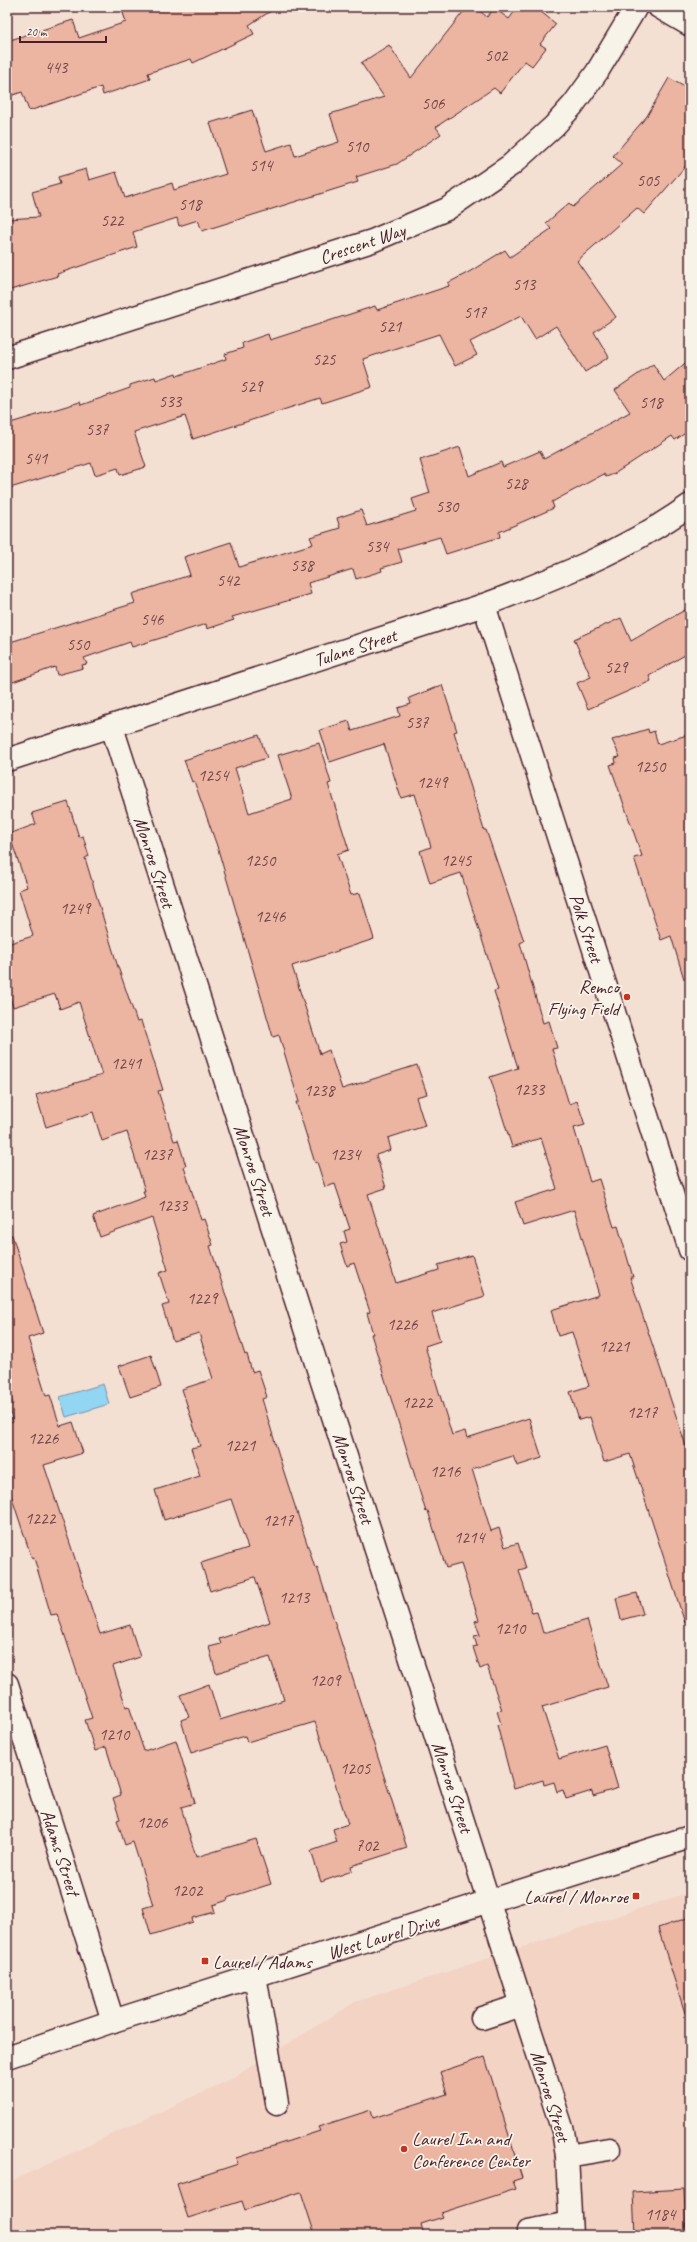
<svg xmlns="http://www.w3.org/2000/svg" width="697" height="2242" font-family="Caveat,sans-serif">
<style>
.built{fill:#f2d3c4}
.water{fill:#92d6f4;stroke:#758da4}
.building{fill:#ecb5a2;stroke:#4a1f2b}
.lines{fill:none;stroke-linecap:round;stroke-linejoin:round}
.minor-casing{stroke:#4a1f2b;stroke-width:25}
.major-casing{stroke:#4a1f2b;stroke-width:25}
.minor{stroke:#f7f3e8;stroke-width:22}
.major{stroke:#f7f3e8;stroke-width:22}
.poi-dot{fill:#c8321e;stroke:#f7f3e8;stroke-width:1.5}
.labels{text-anchor:middle;stroke-width:3.5;stroke-linejoin:round;paint-order:stroke}
.number-label{font-size:17px;fill:#724449}
.street-label{font-size:19px;fill:#4a1f2b;stroke:#f7f3e8}
.poi-label{font-size:19px;fill:#4a1f2b;stroke:#f7f3e8;text-anchor:end}
</style>
<rect width="100%" height="100%" fill="#f4e0d3"/>
<filter id="ink" filterUnits="userSpaceOnUse"><feTurbulence type="fractalNoise" baseFrequency=".025" numOctaves="2"/><feDisplacementMap in="SourceGraphic" scale="8" xChannelSelector="R" yChannelSelector="G"/><feConvolveMatrix kernelMatrix="1 2 1 2 8 2 1 2 1" color-interpolation-filters="sRGB"/></filter>
<g filter="url(#ink)">
<polygon class="built" points="690,1892 690,2235 7,2235 7,2183 231,2079 355,2002"/>
<polygon class="water" points="103,1384 109,1404 66,1417 60,1397"/>
<g class="building">
<polygon points="121,7 277,7 249,25 254,34 193,63 191,59 148,73 150,79 103,95 101,87 29,111 22,92 7,97 7,41 73,20 79,38 126,22"/>
<polygon points="467,7 475,7 487,17 494,8 509,19 518,7 535,7 556,24 540,44 546,48 532,66 525,61 500,93 494,88 436,127 441,134 397,164 356,177 358,182 202,231 198,220 179,226 177,218 133,232 137,247 57,274 58,276 7,291 7,219 39,217 32,192 60,184 58,177 86,169 89,180 116,172 125,198 172,183 174,190 226,174 210,123 252,110 266,151 291,143 295,156 339,142 330,114 384,97 361,63 389,45 411,78"/>
<polygon points="669,78 690,90 690,161 644,214 637,208 577,261 616,317 594,332 609,357 585,372 556,326 535,339 521,316 470,342 477,355 455,366 439,334 363,359 372,387 322,403 320,398 193,439 185,416 134,432 146,467 120,475 118,468 95,475 91,463 7,489 7,424 80,402 81,405 130,388 130,385 155,377 156,380 176,373 177,376 226,359 225,354 243,348 242,343 268,334 270,340 375,306 377,310 449,286 448,283 469,272 505,250 510,257 551,229 546,223 569,203 573,207 622,164 613,156 647,116"/>
<polygon points="690,359 690,430 675,440 672,436 614,474 606,477 604,474 552,502 554,508 499,532 500,537 446,554 440,537 398,549 402,562 381,568 382,571 356,579 353,569 308,583 311,594 232,617 234,620 207,629 206,624 132,647 130,642 84,658 87,664 82,665 83,668 57,675 55,667 7,684 7,643 135,603 132,594 190,575 184,557 231,542 239,567 313,544 310,537 340,528 337,518 361,510 367,526 416,511 412,499 430,493 420,460 460,447 469,476 501,462 503,467 540,451 544,459 630,412 615,390 653,364 664,381"/>
<polygon points="690,607 690,652 649,676 651,681 588,709 577,683 591,677 574,639 621,618 631,641"/>
<polygon points="442,685 457,731 454,732 484,830 486,830 524,941 520,943 543,1023 549,1021 557,1048 552,1049 569,1104 577,1101 585,1125 574,1128 590,1182 599,1179 614,1227 618,1226 633,1277 630,1277 690,1458 690,1622 685,1623 630,1454 604,1462 590,1417 579,1420 570,1392 589,1386 572,1332 558,1336 551,1310 599,1295 574,1210 523,1226 515,1202 557,1189 541,1138 512,1147 490,1077 518,1068 494,991 498,990 461,873 430,883 420,851 431,847 415,794 401,798 384,744 330,762 320,730 349,721 352,731 400,716 398,708 411,704 409,698"/>
<polygon points="648,729 649,733 654,731 658,744 690,734 690,978 684,979 671,936 661,940 634,858 642,856 610,765 616,763 615,758 620,757 612,740"/>
<polygon points="259,735 267,758 235,768 249,813 292,799 278,755 319,743 331,783 328,784 349,850 337,854 351,895 360,893 374,939 292,966 320,1054 329,1050 342,1089 417,1065 427,1094 416,1097 425,1126 388,1138 391,1150 376,1155 386,1188 368,1194 396,1283 439,1270 438,1265 472,1255 485,1296 432,1313 440,1341 425,1346 452,1435 465,1431 467,1438 529,1418 542,1458 517,1466 513,1456 472,1469 491,1531 499,1528 505,1547 518,1543 526,1568 519,1570 532,1613 537,1612 543,1633 587,1620 608,1687 542,1707 559,1759 605,1745 618,1788 593,1796 592,1791 566,1799 563,1790 557,1792 554,1782 544,1785 543,1780 514,1789 497,1725 501,1724 497,1711 502,1710 487,1666 480,1669 473,1647 477,1646 474,1636 480,1635 475,1621 479,1620 461,1564 446,1568 428,1511 426,1512 371,1334 373,1334 367,1313 370,1312 354,1263 347,1266 340,1244 347,1242 344,1231 350,1229 335,1184 325,1187 317,1162 315,1163 296,1102 299,1102 279,1035 273,1037 217,846 194,781 192,782 184,760"/>
<polygon points="68,802 79,837 83,836 89,856 85,858 117,964 137,1022 141,1021 163,1090 158,1091 174,1141 178,1140 186,1166 184,1167 201,1220 204,1219 213,1245 210,1246 245,1355 247,1354 252,1372 258,1370 267,1397 262,1399 283,1469 315,1568 317,1567 407,1848 351,1866 352,1871 321,1882 311,1851 337,1842 333,1829 348,1824 315,1722 247,1742 245,1736 191,1753 181,1720 189,1717 180,1695 209,1684 220,1720 284,1700 270,1657 216,1673 209,1647 221,1644 219,1639 270,1622 255,1577 210,1591 201,1563 248,1548 231,1499 164,1520 155,1490 200,1476 191,1448 200,1446 182,1389 213,1379 199,1333 173,1341 162,1306 169,1304 159,1273 168,1270 152,1218 100,1237 93,1216 145,1197 143,1191 145,1191 127,1132 102,1141 93,1112 46,1127 36,1095 102,1075 79,1002 60,1009 55,994 13,1007 7,988 7,944 33,936 19,890 27,887 9,834 36,824 32,813"/>
<polygon points="7,1235 12,1235 43,1333 28,1338 46,1396 50,1395 60,1426 73,1422 83,1453 44,1465 100,1634 130,1625 140,1657 113,1666 126,1707 129,1706 144,1751 176,1740 195,1803 181,1807 196,1857 256,1839 271,1884 227,1898 228,1900 213,1905 215,1912 192,1918 193,1922 151,1935 143,1908 153,1905 133,1842 125,1845 117,1820 120,1819 113,1798 121,1795 106,1747 95,1751 85,1720 92,1718 63,1630 57,1614 51,1615 34,1558 32,1559 7,1483 7,1424 13,1422 8,1405 13,1404 7,1384"/>
<polygon points="151,1355 161,1387 130,1397 119,1366"/>
<polygon points="637,1593 643,1614 621,1620 616,1598"/>
<polygon points="690,1917 690,2012 685,2013 658,1928"/>
<polygon points="485,2057 522,2178 513,2181 516,2189 441,2213 443,2217 421,2224 424,2235 315,2235 301,2192 245,2210 242,2201 188,2218 177,2184 238,2164 236,2158 320,2131 318,2127 371,2110 373,2118 447,2094 440,2072"/>
<polygon points="684,2189 686,2235 635,2235 633,2192"/>
</g>
<g class="lines">
<g class="minor-casing">
<g id="minor">
<polyline points="659,7 690,25"/>
<polyline points="7,358 372,241 447,209 511,165 554,126 573,105 597,72 636,7"/>
<polyline points="484,605 690,1250"/>
<polyline points="112,727 522,2005 563,2131 567,2156 571,2235"/>
<path d="M7 760 484 605C556 578 627 550 690 505"/>
<polyline points="7,1684 113,2021"/>
<polyline points="255,1976 277,2103"/>
<polyline points="482,2018 522,2005"/>
<polyline points="567,2156 609,2149"/>
<polyline points="528,2231 570,2223"/>
</g>
</g>
<g class="major-casing">
<polyline id="major" points="7,2057 113,2021 690,1837"/>
</g>
<use href="#minor" class="minor"/>
<use href="#major" class="major"/>
</g>
</g>
<g class="poi-dot">
<circle cx="627" cy="997" r="4"/>
<rect x="632" y="1892" width="8" height="8" rx="2"/>
<rect x="201" y="1957" width="8" height="8" rx="2"/>
<circle cx="404" cy="2149" r="4"/>
</g>
<g class="labels">
<g class="number-label">
<text x="496" y="61">502</text>
<text x="56" y="73">443</text>
<text x="433" y="109">506</text>
<text x="357" y="152">510</text>
<text x="261" y="171">514</text>
<text x="648" y="186">505</text>
<text x="190" y="210">518</text>
<text x="112" y="226">522</text>
<text x="524" y="290">513</text>
<text x="475" y="318">517</text>
<text x="390" y="332">521</text>
<text x="324" y="365">525</text>
<text x="251" y="392">529</text>
<text x="170" y="407">533</text>
<text x="651" y="408">518</text>
<text x="97" y="435">537</text>
<text x="36" y="464">541</text>
<text x="516" y="489">528</text>
<text x="447" y="512">530</text>
<text x="377" y="552">534</text>
<text x="302" y="571">538</text>
<text x="228" y="586">542</text>
<text x="152" y="625">546</text>
<text x="78" y="650">550</text>
<text x="616" y="673">529</text>
<text x="417" y="728">537</text>
<text x="650" y="772">1250</text>
<text x="213" y="781">1254</text>
<text x="432" y="788">1249</text>
<text x="260" y="866">1250</text>
<text x="456" y="866">1245</text>
<text x="75" y="914">1249</text>
<text x="270" y="922">1246</text>
<text x="126" y="1069">1241</text>
<text x="529" y="1095">1233</text>
<text x="319" y="1096">1238</text>
<text x="157" y="1160">1237</text>
<text x="345" y="1160">1234</text>
<text x="172" y="1211">1233</text>
<text x="202" y="1304">1229</text>
<text x="402" y="1330">1226</text>
<text x="614" y="1352">1221</text>
<text x="417" y="1408">1222</text>
<text x="642" y="1418">1217</text>
<text x="43" y="1444">1226</text>
<text x="240" y="1451">1221</text>
<text x="445" y="1477">1216</text>
<text x="40" y="1524">1222</text>
<text x="278" y="1526">1217</text>
<text x="469" y="1543">1214</text>
<text x="294" y="1603">1213</text>
<text x="510" y="1634">1210</text>
<text x="325" y="1686">1209</text>
<text x="114" y="1740">1210</text>
<text x="355" y="1774">1205</text>
<text x="152" y="1828">1206</text>
<text x="367" y="1851">702</text>
<text x="187" y="1896">1202</text>
<text x="660" y="2220">1184</text>
</g>
<g class="street-label">
<text transform="translate(362 243) rotate(-19)" y="7">Crescent Way</text>
<text transform="translate(355 647) rotate(-18)" y="7">Tulane Street</text>
<text transform="translate(155 862) rotate(72)" y="7">Monroe Street</text>
<text transform="translate(587 928) rotate(72)" y="7">Polk Street</text>
<text transform="translate(255 1170) rotate(72)" y="7">Monroe Street</text>
<text transform="translate(354 1478) rotate(72)" y="7">Monroe Street</text>
<text transform="translate(453 1787) rotate(72)" y="7">Monroe Street</text>
<text transform="translate(61 1852) rotate(72)" y="7">Adams Street</text>
<text transform="translate(383 1936) rotate(-17)" y="7">West Laurel Drive</text>
<text transform="translate(551 2096) rotate(73)" y="7">Monroe Street</text>
</g>
<g class="poi-label">
<text x="619" y="993">Remco<tspan x="619" dy="22">Flying Field</tspan></text>
<text x="628" y="1903">Laurel / Monroe</text>
<text x="213" y="1968" text-anchor="start">Laurel / Adams</text>
<text x="412" y="2145" text-anchor="start">Laurel Inn and<tspan x="412" dy="22">Conference Center</tspan></text>
</g>
</g>
<rect width="697" height="2242" fill="none" stroke="#f7f3e8" stroke-width="24"/>
<rect x="12" y="12" width="673" height="2218" fill="none" stroke="#4a1f2b" stroke-width="1.5" filter="url(#ink)"/>
<path d="M20 36v6h86v-6" fill="none" stroke="#4a1f2b" stroke-width="2"/>
<text x="26" y="36" font-size="12" fill="#4a1f2b" stroke="#f7f3e8" stroke-width="3" paint-order="stroke">20 m</text>
</svg>
